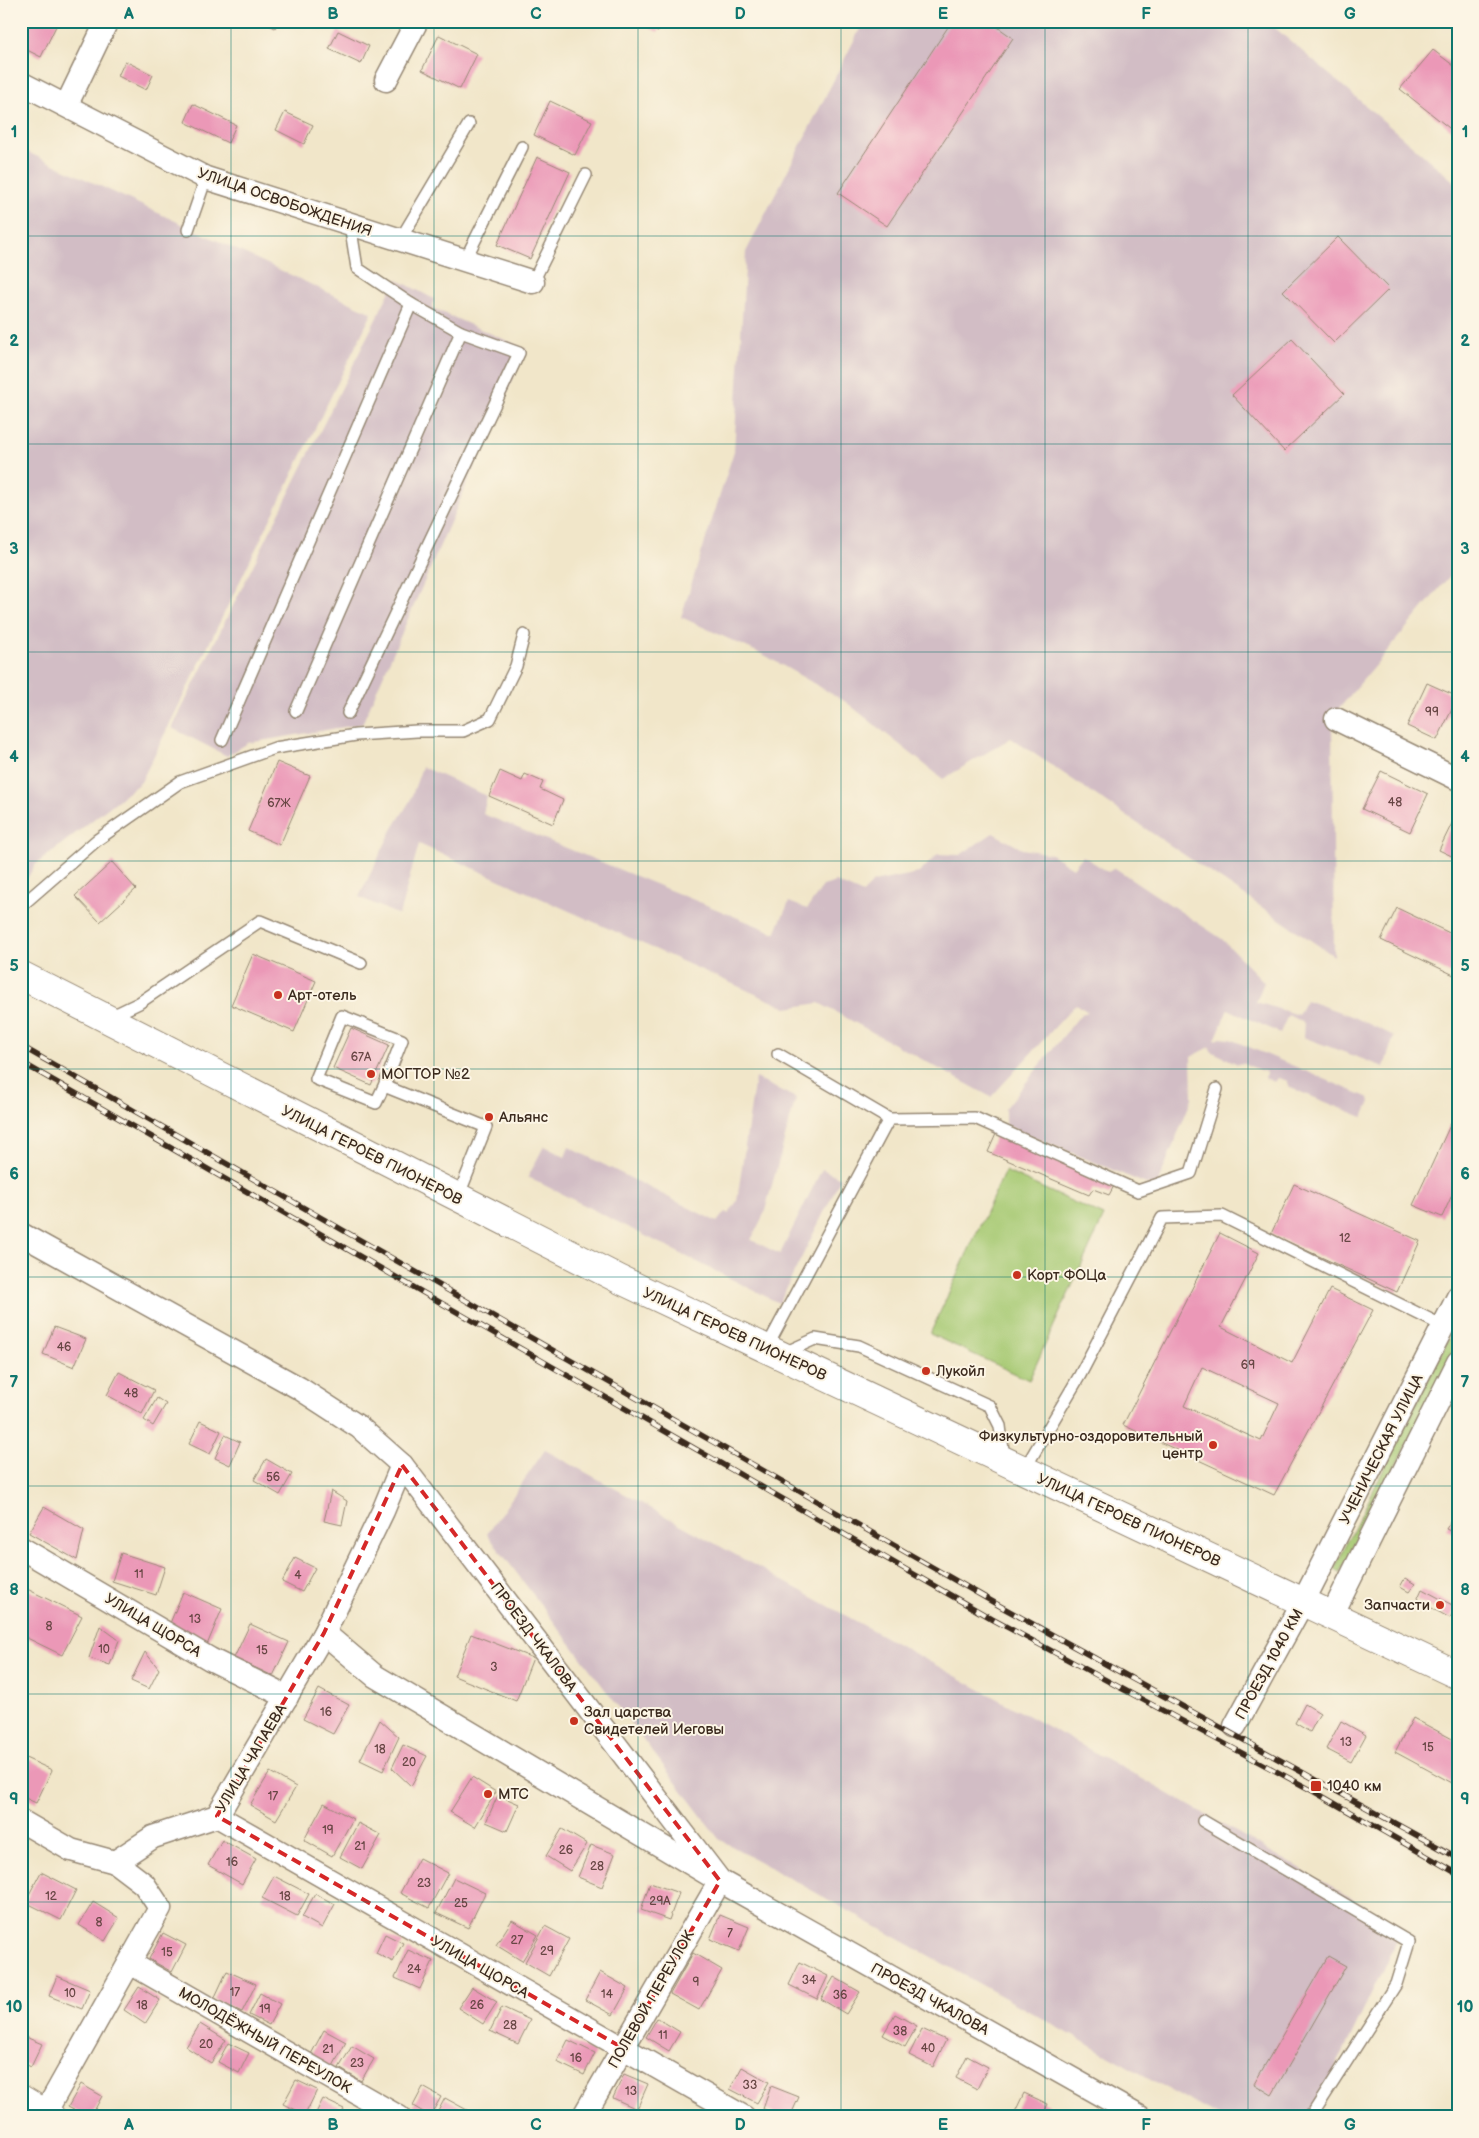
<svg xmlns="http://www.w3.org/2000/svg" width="1479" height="2138" font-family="'Balsamiq Sans',sans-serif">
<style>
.industrial{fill:#d2bdc5}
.green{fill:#a6c972;stroke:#707a48}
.building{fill:#eb98b7;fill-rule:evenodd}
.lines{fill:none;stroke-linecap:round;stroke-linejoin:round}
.service-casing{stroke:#968874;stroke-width:14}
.minor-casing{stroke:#968874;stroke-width:25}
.tertiary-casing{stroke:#968874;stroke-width:30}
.primary-casing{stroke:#968874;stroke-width:30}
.service{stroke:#fff;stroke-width:11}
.minor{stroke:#fff;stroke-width:22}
.tertiary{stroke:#fff;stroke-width:28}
.primary{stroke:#fff;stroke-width:28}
.rail-casing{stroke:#3b2a1e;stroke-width:5.5}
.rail{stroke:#fcf5e5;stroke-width:4;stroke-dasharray:11;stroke-linecap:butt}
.marked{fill:none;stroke:#d62828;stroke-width:4;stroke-dasharray:10 6;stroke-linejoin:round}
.grid{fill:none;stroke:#0f766e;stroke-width:1;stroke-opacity:0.55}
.poi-dot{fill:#c8321e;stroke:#fcf5e5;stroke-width:2}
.labels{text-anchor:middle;stroke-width:4;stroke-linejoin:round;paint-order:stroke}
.number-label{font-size:12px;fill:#674644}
.street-label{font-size:15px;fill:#3b2a1e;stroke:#fcf5e5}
.poi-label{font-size:15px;fill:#3b2a1e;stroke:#fcf5e5;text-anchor:start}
.neatline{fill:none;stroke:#0f766e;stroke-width:2}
.grid-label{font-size:16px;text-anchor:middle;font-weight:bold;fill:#0f766e}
</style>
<rect width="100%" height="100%" fill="#fcf5e5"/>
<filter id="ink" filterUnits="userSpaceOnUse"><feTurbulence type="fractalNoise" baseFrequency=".02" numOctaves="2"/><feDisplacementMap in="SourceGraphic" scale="10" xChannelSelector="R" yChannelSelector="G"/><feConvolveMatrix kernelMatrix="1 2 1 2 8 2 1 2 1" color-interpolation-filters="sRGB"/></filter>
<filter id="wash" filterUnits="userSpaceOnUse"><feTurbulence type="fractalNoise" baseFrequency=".0096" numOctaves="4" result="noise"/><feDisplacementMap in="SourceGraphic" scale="20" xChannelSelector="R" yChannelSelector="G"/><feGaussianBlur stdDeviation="1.12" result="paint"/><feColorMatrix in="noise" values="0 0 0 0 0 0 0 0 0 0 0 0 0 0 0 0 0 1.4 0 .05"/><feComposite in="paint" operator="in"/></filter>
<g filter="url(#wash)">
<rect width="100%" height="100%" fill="#f1e6c9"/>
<g class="industrial">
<polygon points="864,21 1267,21 1458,185 1458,566 1332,717 1334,956 1011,738 943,779 846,702 766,656 681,617 734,451 746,252"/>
<polygon points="21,149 372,313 141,782 35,865 21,889"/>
<polygon points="396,279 434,299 432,308 526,349 362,724 248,743 227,756 172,728"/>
<polygon points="422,767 487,796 483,814 775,933 789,902 807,909 823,886 836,882 863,894 873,882 919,873 938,854 960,855 993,833 1022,849 1051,854 1073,868 1083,856 1108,872 1115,868 1222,939 1264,982 1256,1002 1298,1015 1306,1000 1354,1017 1394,1036 1384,1067 1303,1037 1304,1023 1288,1015 1280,1033 1228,1009 1215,1040 1221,1038 1230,1039 1369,1098 1370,1102 1363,1117 1288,1087 1288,1081 1278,1078 1275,1082 1265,1078 1266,1072 1242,1063 1238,1064 1211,1051 1210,1047 1191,1057 1192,1098 1156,1188 1005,1125 1005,1109 1081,1014 1088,1012 1076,1004 991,1097 819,1003 787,1008 419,844 399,915 359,897 392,830 410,801"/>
<polygon points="755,1078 796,1098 764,1214 751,1240 780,1254 822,1169 841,1178 779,1303 528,1177 544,1146 565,1157 569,1147 717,1222 725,1212 729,1214 737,1201"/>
<polygon points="545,1450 1132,1773 1403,1927 1312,2117 1219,2117 719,1839 487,1534"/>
</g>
<g class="green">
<polygon points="1005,1171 1104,1216 1029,1380 930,1334"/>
<polygon points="1458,1320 1458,1344 1341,1572 1334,1569"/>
</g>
<g id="blocks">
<g class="building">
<polygon points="21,21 58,22 41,57 21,47"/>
<polygon points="262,21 279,21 275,28"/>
<polygon points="636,21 663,21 658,32"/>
<polygon points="952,21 989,21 1013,38 887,226 838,193"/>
<polygon points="338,31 369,46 361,64 329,49"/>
<polygon points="439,35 477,54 460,89 422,70"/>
<polygon points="1433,50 1458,69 1458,135 1400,89"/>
<polygon points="125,61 153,75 146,90 118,76"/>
<polygon points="550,101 592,121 575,155 534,135"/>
<polygon points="193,104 236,125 228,143 185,122"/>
<polygon points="285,112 313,125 304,144 276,130"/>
<polygon points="537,157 570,172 530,259 497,245"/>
<polygon points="1338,237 1389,289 1334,343 1283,291"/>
<polygon points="1292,339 1344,394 1284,451 1232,395"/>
<polygon points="1427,683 1458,697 1437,740 1407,726"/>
<polygon points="277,762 310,776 280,845 248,831"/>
<polygon points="500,771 522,781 525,774 543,782 540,789 563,800 553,824 489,796"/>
<polygon points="1381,771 1428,794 1410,832 1362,809"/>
<polygon points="1456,815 1458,816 1458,859 1439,850"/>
<polygon points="112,862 136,889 100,922 75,896"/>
<polygon points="1397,908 1458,937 1458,977 1381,940"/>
<polygon points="253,954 316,981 294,1032 231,1005"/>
<polygon points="351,1028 389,1045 371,1085 333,1068"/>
<polygon points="1453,1119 1458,1121 1458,1182 1442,1217 1413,1205"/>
<polygon points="996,1134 1115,1184 1109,1195 1093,1189 1089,1195 988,1152"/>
<polygon points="1294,1184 1420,1241 1397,1292 1271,1234"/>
<path d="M1220 1233 1259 1253 1221 1327 1292 1363 1330 1289 1373 1310 1274 1495 1123 1425ZM1202 1367 1279 1403 1261 1441 1184 1406Z"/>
<polygon points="54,1327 86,1339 74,1367 43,1354"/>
<polygon points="119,1372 154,1390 142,1414 107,1395"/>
<polygon points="157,1398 166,1404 153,1426 144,1420"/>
<polygon points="200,1421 221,1431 210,1454 189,1444"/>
<polygon points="225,1435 240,1442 230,1465 215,1458"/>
<polygon points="266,1459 292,1474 280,1495 254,1480"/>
<polygon points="331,1491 347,1501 342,1525 324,1521"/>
<polygon points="44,1507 84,1530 77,1560 29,1533"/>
<polygon points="1458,1509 1458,1535 1446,1529"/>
<polygon points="121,1553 165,1567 156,1595 112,1581"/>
<polygon points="295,1558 315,1568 302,1592 282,1582"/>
<polygon points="1405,1578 1415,1584 1409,1592 1400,1587"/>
<polygon points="25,1588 82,1616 62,1655 21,1635 21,1597"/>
<polygon points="1422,1589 1456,1607 1450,1618 1417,1600"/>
<polygon points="183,1592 222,1609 207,1645 168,1628"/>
<polygon points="250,1624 289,1642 273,1676 234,1658"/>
<polygon points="100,1626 119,1640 110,1665 89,1658"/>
<polygon points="471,1634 533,1658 516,1701 454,1676"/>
<polygon points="145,1652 159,1669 149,1689 131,1681"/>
<polygon points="319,1689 349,1705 333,1734 303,1719"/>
<polygon points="1305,1704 1320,1713 1310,1732 1295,1723"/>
<polygon points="1413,1718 1458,1742 1458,1777 1454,1784 1395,1752"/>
<polygon points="380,1720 399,1737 383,1771 360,1760"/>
<polygon points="1341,1721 1366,1735 1351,1762 1326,1749"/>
<polygon points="403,1745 427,1756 411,1786 392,1768"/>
<polygon points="21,1756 52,1770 36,1803 21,1796"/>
<polygon points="270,1772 296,1787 276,1820 250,1805"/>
<polygon points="472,1777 496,1792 475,1827 450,1812"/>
<polygon points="498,1795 519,1804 507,1831 486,1822"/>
<polygon points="324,1803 353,1819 332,1856 304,1840"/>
<polygon points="358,1823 381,1835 362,1869 340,1857"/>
<polygon points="562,1829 587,1844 570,1871 546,1856"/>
<polygon points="222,1840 256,1859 242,1884 208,1865"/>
<polygon points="591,1845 615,1854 602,1887 578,1877"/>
<polygon points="419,1858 448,1873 429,1908 400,1893"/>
<polygon points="41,1872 76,1890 61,1920 25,1902"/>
<polygon points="274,1876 309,1894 297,1916 262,1898"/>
<polygon points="454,1878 485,1893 468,1928 436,1913"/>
<polygon points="650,1883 679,1893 669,1920 641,1910"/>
<polygon points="315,1894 335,1904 322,1928 302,1917"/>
<polygon points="93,1902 119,1918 105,1941 79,1925"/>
<polygon points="720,1915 749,1927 739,1951 710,1939"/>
<polygon points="512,1920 538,1935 522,1961 496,1945"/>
<polygon points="545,1926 569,1939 549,1976 525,1962"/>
<polygon points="163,1933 186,1945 172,1972 149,1959"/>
<polygon points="385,1934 403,1943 393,1962 376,1953"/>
<polygon points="408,1950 433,1961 420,1989 395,1978"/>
<polygon points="693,1953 722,1970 699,2010 670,1994"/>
<polygon points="1328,1956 1346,1966 1272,2095 1254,2084"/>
<polygon points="800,1962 828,1976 817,1999 789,1985"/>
<polygon points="227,1971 256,1984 242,2012 214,1999"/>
<polygon points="600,1972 628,1988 613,2015 585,2000"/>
<polygon points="57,1976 90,1990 82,2009 49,1996"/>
<polygon points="834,1977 860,1992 846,2014 821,1999"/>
<polygon points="139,1987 160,2000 145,2024 124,2010"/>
<polygon points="472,1987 497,2002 483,2024 458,2008"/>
<polygon points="260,1993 280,2004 269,2025 249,2015"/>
<polygon points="502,2007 530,2020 518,2044 490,2031"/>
<polygon points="895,2014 917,2026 905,2047 883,2035"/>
<polygon points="657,2018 680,2032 669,2051 646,2037"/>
<polygon points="200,2024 226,2040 211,2063 186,2047"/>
<polygon points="922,2029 946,2040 933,2067 909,2055"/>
<polygon points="324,2030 346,2042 332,2068 310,2056"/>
<polygon points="21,2035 42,2044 31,2067 21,2062"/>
<polygon points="568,2040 595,2053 584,2075 557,2062"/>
<polygon points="228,2043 249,2053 239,2073 218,2062"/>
<polygon points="352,2046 374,2059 361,2081 339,2068"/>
<polygon points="967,2056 988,2067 977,2089 956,2078"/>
<polygon points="742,2067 769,2082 757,2103 730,2089"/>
<polygon points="624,2074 648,2084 637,2109 613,2098"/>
<polygon points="296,2080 317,2090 305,2115 283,2104"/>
<polygon points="81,2084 102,2096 91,2117 87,2117 68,2107"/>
<polygon points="771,2086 799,2097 790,2117 783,2117 763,2109"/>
<polygon points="423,2087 441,2097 430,2116 413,2106"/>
<polygon points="1024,2093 1048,2104 1042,2117 1025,2117 1015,2112"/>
<polygon points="445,2098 467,2110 464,2117 435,2117"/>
<polygon points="323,2099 344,2109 340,2117 314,2117"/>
</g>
</g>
</g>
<g filter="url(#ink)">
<use href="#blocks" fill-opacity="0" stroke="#968874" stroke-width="1"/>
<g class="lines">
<g class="service-casing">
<g id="service">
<polyline points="188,230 206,178"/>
<polyline points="400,240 469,124"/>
<polyline points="465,260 522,147"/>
<polyline points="533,282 586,175"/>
<polyline points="296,711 461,332 411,304 357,268 350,224"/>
<polyline points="348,713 519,353 461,332"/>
<polyline points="222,740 411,304"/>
<polyline points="21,906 97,840 180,782 275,748 356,735 417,731 463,731 490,719 516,666 524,635"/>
<polyline points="110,1017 139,1003 260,921 361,963"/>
<polyline points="778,1054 889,1119"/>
<polyline points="384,1086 402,1040 342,1016 316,1079 376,1103 384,1086 486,1127 458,1197"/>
<polyline points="766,1349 889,1119 975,1118 1138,1191 1191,1173 1217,1089"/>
<polyline points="782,1354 815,1339 859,1346 990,1406 1000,1426 1004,1458"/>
<polyline points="1024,1470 1080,1375 1162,1218 1222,1216 1443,1326"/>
<polyline points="1203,1821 1409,1942 1396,1984 1312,2115 1306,2117"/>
</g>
</g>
<g class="minor-casing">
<g id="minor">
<polyline points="386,80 417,21"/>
<polyline points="21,83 206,178 533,282"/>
<polyline points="67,104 107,21"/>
<polyline points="1336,719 1458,779"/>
<polyline points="21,1234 299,1388 359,1427 402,1465 720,1881 1140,2117"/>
<polyline points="21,1548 210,1659 287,1697"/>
<polyline points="1332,1615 1458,1362"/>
<polyline points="324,1633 375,1676 720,1881 583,2117"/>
<polyline points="1235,1726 1303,1602 1458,1297"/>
<polyline points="217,1816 744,2117"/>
<polyline points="21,1821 71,1850 115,1862"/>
<polyline points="130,1963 399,2117"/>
<polyline points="45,2113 160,1908 144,1884 115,1862 153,1837 217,1816 324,1633 383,1511 402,1465"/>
</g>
</g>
<g class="tertiary-casing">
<polyline id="tertiary" points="21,2099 51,2117"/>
</g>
<g class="primary-casing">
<polyline id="primary" points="21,975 621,1280 1458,1675"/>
</g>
<use href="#service" class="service"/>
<use href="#minor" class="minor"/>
<use href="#tertiary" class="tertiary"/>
<use href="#primary" class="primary"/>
<g class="rail-casing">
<g id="rail">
<polyline points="21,1046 1000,1606 1458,1858"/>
<polyline points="21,1062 992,1619 1313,1791 1458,1874"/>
</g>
</g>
<use href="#rail" class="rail"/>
</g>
</g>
<path class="marked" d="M402 1465 720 1881 623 2048 217 1816 324 1633Z"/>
<path class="grid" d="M231 21V2117M434 21V2117M638 21V2117M841 21V2117M1045 21V2117M1248 21V2117M21 236H1458M21 444H1458M21 652H1458M21 861H1458M21 1069H1458M21 1277H1458M21 1486H1458M21 1694H1458M21 1902H1458"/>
<g class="poi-dot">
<circle cx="278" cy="995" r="5"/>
<circle cx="371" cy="1074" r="5"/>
<circle cx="489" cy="1117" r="5"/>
<circle cx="1017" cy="1275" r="5"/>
<circle cx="926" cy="1371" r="5"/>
<circle cx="1213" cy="1445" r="5"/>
<circle cx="1440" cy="1605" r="5"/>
<circle cx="574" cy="1721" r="5"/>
<rect x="1310" y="1780" width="12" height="12" rx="2.5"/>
<circle cx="488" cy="1794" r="5"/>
</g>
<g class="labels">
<g class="number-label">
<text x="1432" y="716">99</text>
<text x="1395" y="806">48</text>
<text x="279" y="807">67Ж</text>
<text x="361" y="1061">67А</text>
<text x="1345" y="1242">12</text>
<text x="64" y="1351">46</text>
<text x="1248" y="1369">69</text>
<text x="131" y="1397">48</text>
<text x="273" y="1481">56</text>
<text x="139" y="1578">11</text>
<text x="298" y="1579">4</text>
<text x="195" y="1623">13</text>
<text x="49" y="1630">8</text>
<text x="104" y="1653">10</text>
<text x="262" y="1654">15</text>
<text x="494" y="1671">3</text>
<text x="326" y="1716">16</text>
<text x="1346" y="1746">13</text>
<text x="1428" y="1751">15</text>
<text x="380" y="1753">18</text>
<text x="409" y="1766">20</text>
<text x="273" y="1800">17</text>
<text x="328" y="1834">19</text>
<text x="360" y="1850">21</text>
<text x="566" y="1854">26</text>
<text x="232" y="1866">16</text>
<text x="597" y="1870">28</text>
<text x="424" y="1887">23</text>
<text x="51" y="1900">12</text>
<text x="285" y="1900">18</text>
<text x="660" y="1905">29А</text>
<text x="461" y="1907">25</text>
<text x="99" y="1926">8</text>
<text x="730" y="1937">7</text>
<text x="517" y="1944">27</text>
<text x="547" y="1955">29</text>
<text x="167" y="1956">15</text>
<text x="414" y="1973">24</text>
<text x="809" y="1984">34</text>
<text x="696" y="1986">9</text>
<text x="235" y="1996">17</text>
<text x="70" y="1997">10</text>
<text x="607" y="1998">14</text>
<text x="840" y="1999">36</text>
<text x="142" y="2009">18</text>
<text x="477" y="2009">26</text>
<text x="265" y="2013">19</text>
<text x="510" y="2029">28</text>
<text x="900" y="2035">38</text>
<text x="663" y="2039">11</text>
<text x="206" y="2048">20</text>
<text x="928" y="2052">40</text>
<text x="328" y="2053">21</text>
<text x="576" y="2062">16</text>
<text x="357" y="2067">23</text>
<text x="750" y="2089">33</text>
<text x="631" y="2095">13</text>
</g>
<g class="street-label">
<text transform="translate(285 202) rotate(19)" y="5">УЛИЦА ОСВОБОЖДЕНИЯ</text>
<text transform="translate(372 1155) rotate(27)" y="5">УЛИЦА ГЕРОЕВ ПИОНЕРОВ</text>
<text transform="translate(735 1334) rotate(25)" y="5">УЛИЦА ГЕРОЕВ ПИОНЕРОВ</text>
<text transform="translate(1381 1449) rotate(-63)" y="5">УЧЕНИЧЕСКАЯ УЛИЦА</text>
<text transform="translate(1129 1520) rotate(25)" y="5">УЛИЦА ГЕРОЕВ ПИОНЕРОВ</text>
<text transform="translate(153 1625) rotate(31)" y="5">УЛИЦА ЩОРСА</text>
<text transform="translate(534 1637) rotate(53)" y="5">ПРОЕЗД ЧКАЛОВА</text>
<text transform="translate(1269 1664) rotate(-61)" y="5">ПРОЕЗД 1040 КМ</text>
<text transform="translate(251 1758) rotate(-59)" y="5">УЛИЦА ЧАПАЕВА</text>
<text transform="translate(480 1967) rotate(30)" y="5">УЛИЦА ЩОРСА</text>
<text transform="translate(651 1999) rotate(-60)" y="5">ПОЛЕВОЙ ПЕРЕУЛОК</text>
<text transform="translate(930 1999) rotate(29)" y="5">ПРОЕЗД ЧКАЛОВА</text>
<text transform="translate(265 2040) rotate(30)" y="5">МОЛОДЁЖНЫЙ ПЕРЕУЛОК</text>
</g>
<g class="poi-label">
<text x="288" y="1000">Арт-отель</text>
<text x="381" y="1079">МОГТОР №2</text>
<text x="499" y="1122">Альянс</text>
<text x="1027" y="1280">Корт ФОЦа</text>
<text x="936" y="1376">Лукойл</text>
<text x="1203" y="1441" text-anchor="end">Физкультурно-оздоровительный<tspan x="1203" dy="17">центр</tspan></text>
<text x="1430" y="1610" text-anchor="end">Запчасти</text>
<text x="584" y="1717">Зал царства<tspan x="584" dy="17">Свидетелей Иеговы</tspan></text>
<text x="1327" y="1791">1040 км</text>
<text x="498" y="1799">МТС</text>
</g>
</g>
<rect width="1479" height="2138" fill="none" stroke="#fcf5e5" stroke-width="55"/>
<rect x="28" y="28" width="1424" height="2082" class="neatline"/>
<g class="grid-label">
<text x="129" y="19">A</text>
<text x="333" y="19">B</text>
<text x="536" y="19">C</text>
<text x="740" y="19">D</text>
<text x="943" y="19">E</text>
<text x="1146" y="19">F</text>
<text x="1350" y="19">G</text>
<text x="14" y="137">1</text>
<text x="1465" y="137">1</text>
<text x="14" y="346">2</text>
<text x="1465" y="346">2</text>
<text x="14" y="554">3</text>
<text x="1465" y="554">3</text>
<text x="14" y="762">4</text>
<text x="1465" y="762">4</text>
<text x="14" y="971">5</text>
<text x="1465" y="971">5</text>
<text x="14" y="1179">6</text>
<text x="1465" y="1179">6</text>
<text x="14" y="1387">7</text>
<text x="1465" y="1387">7</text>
<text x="14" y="1595">8</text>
<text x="1465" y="1595">8</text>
<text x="14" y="1804">9</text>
<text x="1465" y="1804">9</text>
<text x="14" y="2012">10</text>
<text x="1465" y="2012">10</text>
<text x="129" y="2130">A</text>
<text x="333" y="2130">B</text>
<text x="536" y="2130">C</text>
<text x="740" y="2130">D</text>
<text x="943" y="2130">E</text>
<text x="1146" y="2130">F</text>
<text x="1350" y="2130">G</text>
</g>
</svg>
